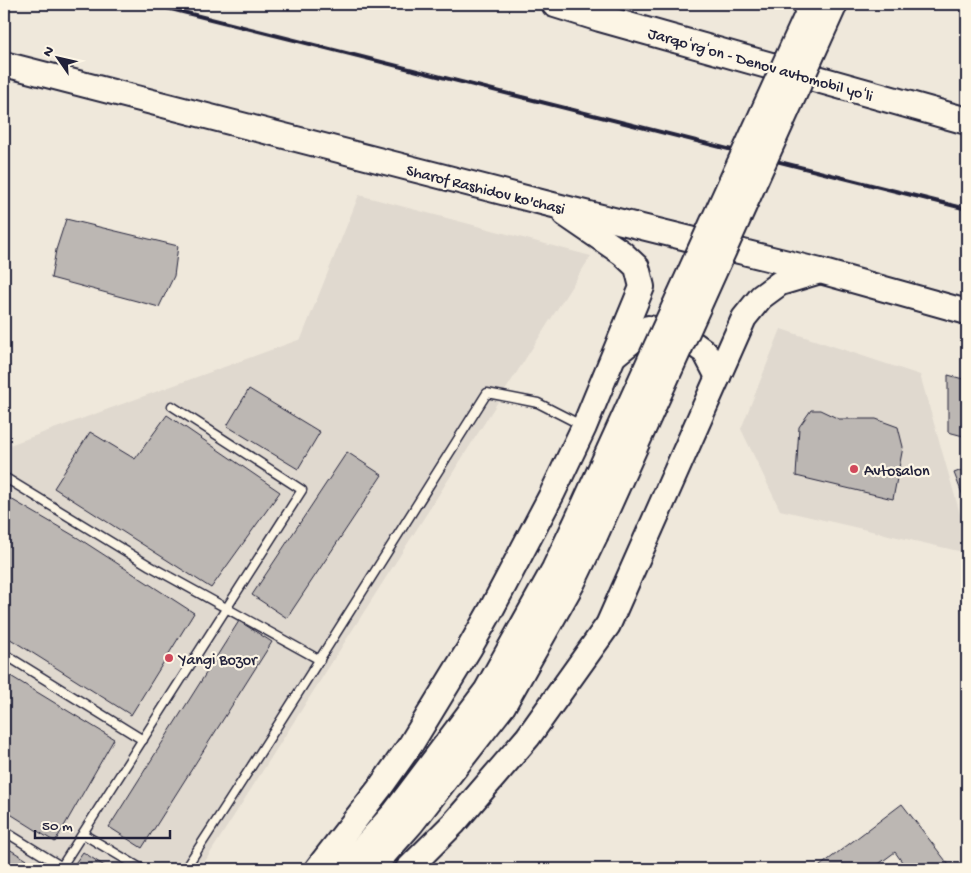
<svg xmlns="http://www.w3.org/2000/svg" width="971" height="873" font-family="'Gochi Hand',sans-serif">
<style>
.built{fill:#e0d9cf}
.building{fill:#bcb7b3;stroke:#22223b}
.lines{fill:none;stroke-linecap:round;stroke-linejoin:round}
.lane-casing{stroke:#22223b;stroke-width:11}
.primary-casing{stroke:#22223b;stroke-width:28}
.highway-casing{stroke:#22223b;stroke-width:30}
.lane{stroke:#fcf5e5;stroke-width:8}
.primary{stroke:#fcf5e5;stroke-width:24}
.highway{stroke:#fcf5e5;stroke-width:26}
.rail{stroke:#22223b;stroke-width:4}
.primary-bridge-casing{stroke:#22223b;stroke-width:28;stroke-linecap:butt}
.primary-bridge{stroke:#fcf5e5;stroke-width:24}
.poi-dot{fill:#d1495b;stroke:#fcf5e5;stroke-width:2}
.labels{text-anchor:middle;stroke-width:4.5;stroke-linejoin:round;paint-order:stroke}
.street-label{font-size:16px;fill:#22223b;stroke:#fcf5e5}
.poi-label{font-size:16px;fill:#22223b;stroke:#fcf5e5;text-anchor:start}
</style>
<rect width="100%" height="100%" fill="#efe8db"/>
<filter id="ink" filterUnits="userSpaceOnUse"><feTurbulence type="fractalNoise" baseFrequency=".02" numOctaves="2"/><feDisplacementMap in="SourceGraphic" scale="10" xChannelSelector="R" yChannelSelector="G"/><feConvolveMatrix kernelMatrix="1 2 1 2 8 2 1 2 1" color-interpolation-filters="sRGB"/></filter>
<g filter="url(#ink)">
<g class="built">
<polygon points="359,195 591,256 200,869 4,869 4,447 301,339"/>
<polygon points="781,329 920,375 967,538 967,553 780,510 741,429"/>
</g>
<g class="building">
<polygon points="66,219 178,246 174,276 159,307 51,278 56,250"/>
<polygon points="948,375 967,380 967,437 948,432"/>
<polygon points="249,389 320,432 298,469 227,426"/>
<polygon points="811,410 820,410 839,419 876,419 898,427 903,447 893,499 796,476 799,427"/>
<polygon points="167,415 280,492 211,588 54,488 90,432 135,459"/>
<polygon points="347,452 382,475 287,618 252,595"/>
<polygon points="967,468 967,506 954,473"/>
<polygon points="4,495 78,538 194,613 131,715 4,635"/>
<polygon points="239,621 272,642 142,848 109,827"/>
<polygon points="4,672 114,739 55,842 4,810"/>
<polygon points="902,804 952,869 907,869 895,852 872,869 816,869"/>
<polygon points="4,846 42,869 4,869"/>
<polygon points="83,852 109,869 71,869"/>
</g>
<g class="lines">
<g class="lane-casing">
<g id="lane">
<polyline points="4,477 150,566 320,660"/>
<polyline points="4,654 143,740"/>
<polyline points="4,831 62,867"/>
<polyline points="83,834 142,869"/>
<polyline points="60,869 302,490 172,406"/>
<path d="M185 869C288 712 387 552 487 393L538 403 583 426"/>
</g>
</g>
<g class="primary-casing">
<g id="primary">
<polyline points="4,64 553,205 820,271 967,312"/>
<polyline points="616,354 648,328 677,332 705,352 718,377"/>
<polyline points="317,869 379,789 411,744 469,649 490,612 552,494 584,427 642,287 637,267 622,253 565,214"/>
<polyline points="344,869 395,812 486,691 554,569 574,527"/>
<polyline points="371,869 411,824 503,706 573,582 595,536"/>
<polyline points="408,869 454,823 528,737 608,625 744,318 761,297 780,283 820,271"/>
</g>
</g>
<g class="highway-casing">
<polyline id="highway" points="555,4 600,18 967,121"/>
</g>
<use href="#lane" class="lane"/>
<use href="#primary" class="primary"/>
<use href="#highway" class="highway"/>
<polyline class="rail" points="151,4 967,209"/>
<g class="primary-bridge-casing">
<g id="primary-bridge">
<polyline points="574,527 812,4"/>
<polyline points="595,536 835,4"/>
</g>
</g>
<use href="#primary-bridge" class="primary-bridge"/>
</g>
</g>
<g class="poi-dot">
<circle cx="854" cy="469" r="5"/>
<circle cx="169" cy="658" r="5"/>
</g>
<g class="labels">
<g class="street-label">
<text transform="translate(761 63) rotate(16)" y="6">Jarqoʻrgʻon - Denov avtomobil yoʻli</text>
<text transform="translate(486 188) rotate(14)" y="6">Sharof Rashidov ko'chasi</text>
</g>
<g class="poi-label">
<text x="864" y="475">Avtosalon</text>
<text x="179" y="664">Yangi Bozor</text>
</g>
</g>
<rect width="971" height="873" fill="none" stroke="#fcf5e5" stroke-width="20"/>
<rect x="10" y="10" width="951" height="853" fill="none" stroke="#22223b" stroke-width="2" filter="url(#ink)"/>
<g transform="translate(58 58) rotate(304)" stroke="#fcf5e5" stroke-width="4" paint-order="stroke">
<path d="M0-4L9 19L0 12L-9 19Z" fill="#22223b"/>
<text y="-8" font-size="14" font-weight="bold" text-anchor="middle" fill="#22223b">N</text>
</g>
<path d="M35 830v8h135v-8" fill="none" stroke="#22223b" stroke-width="2.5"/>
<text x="42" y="830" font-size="15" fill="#22223b" stroke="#fcf5e5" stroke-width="4" paint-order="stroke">50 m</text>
</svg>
